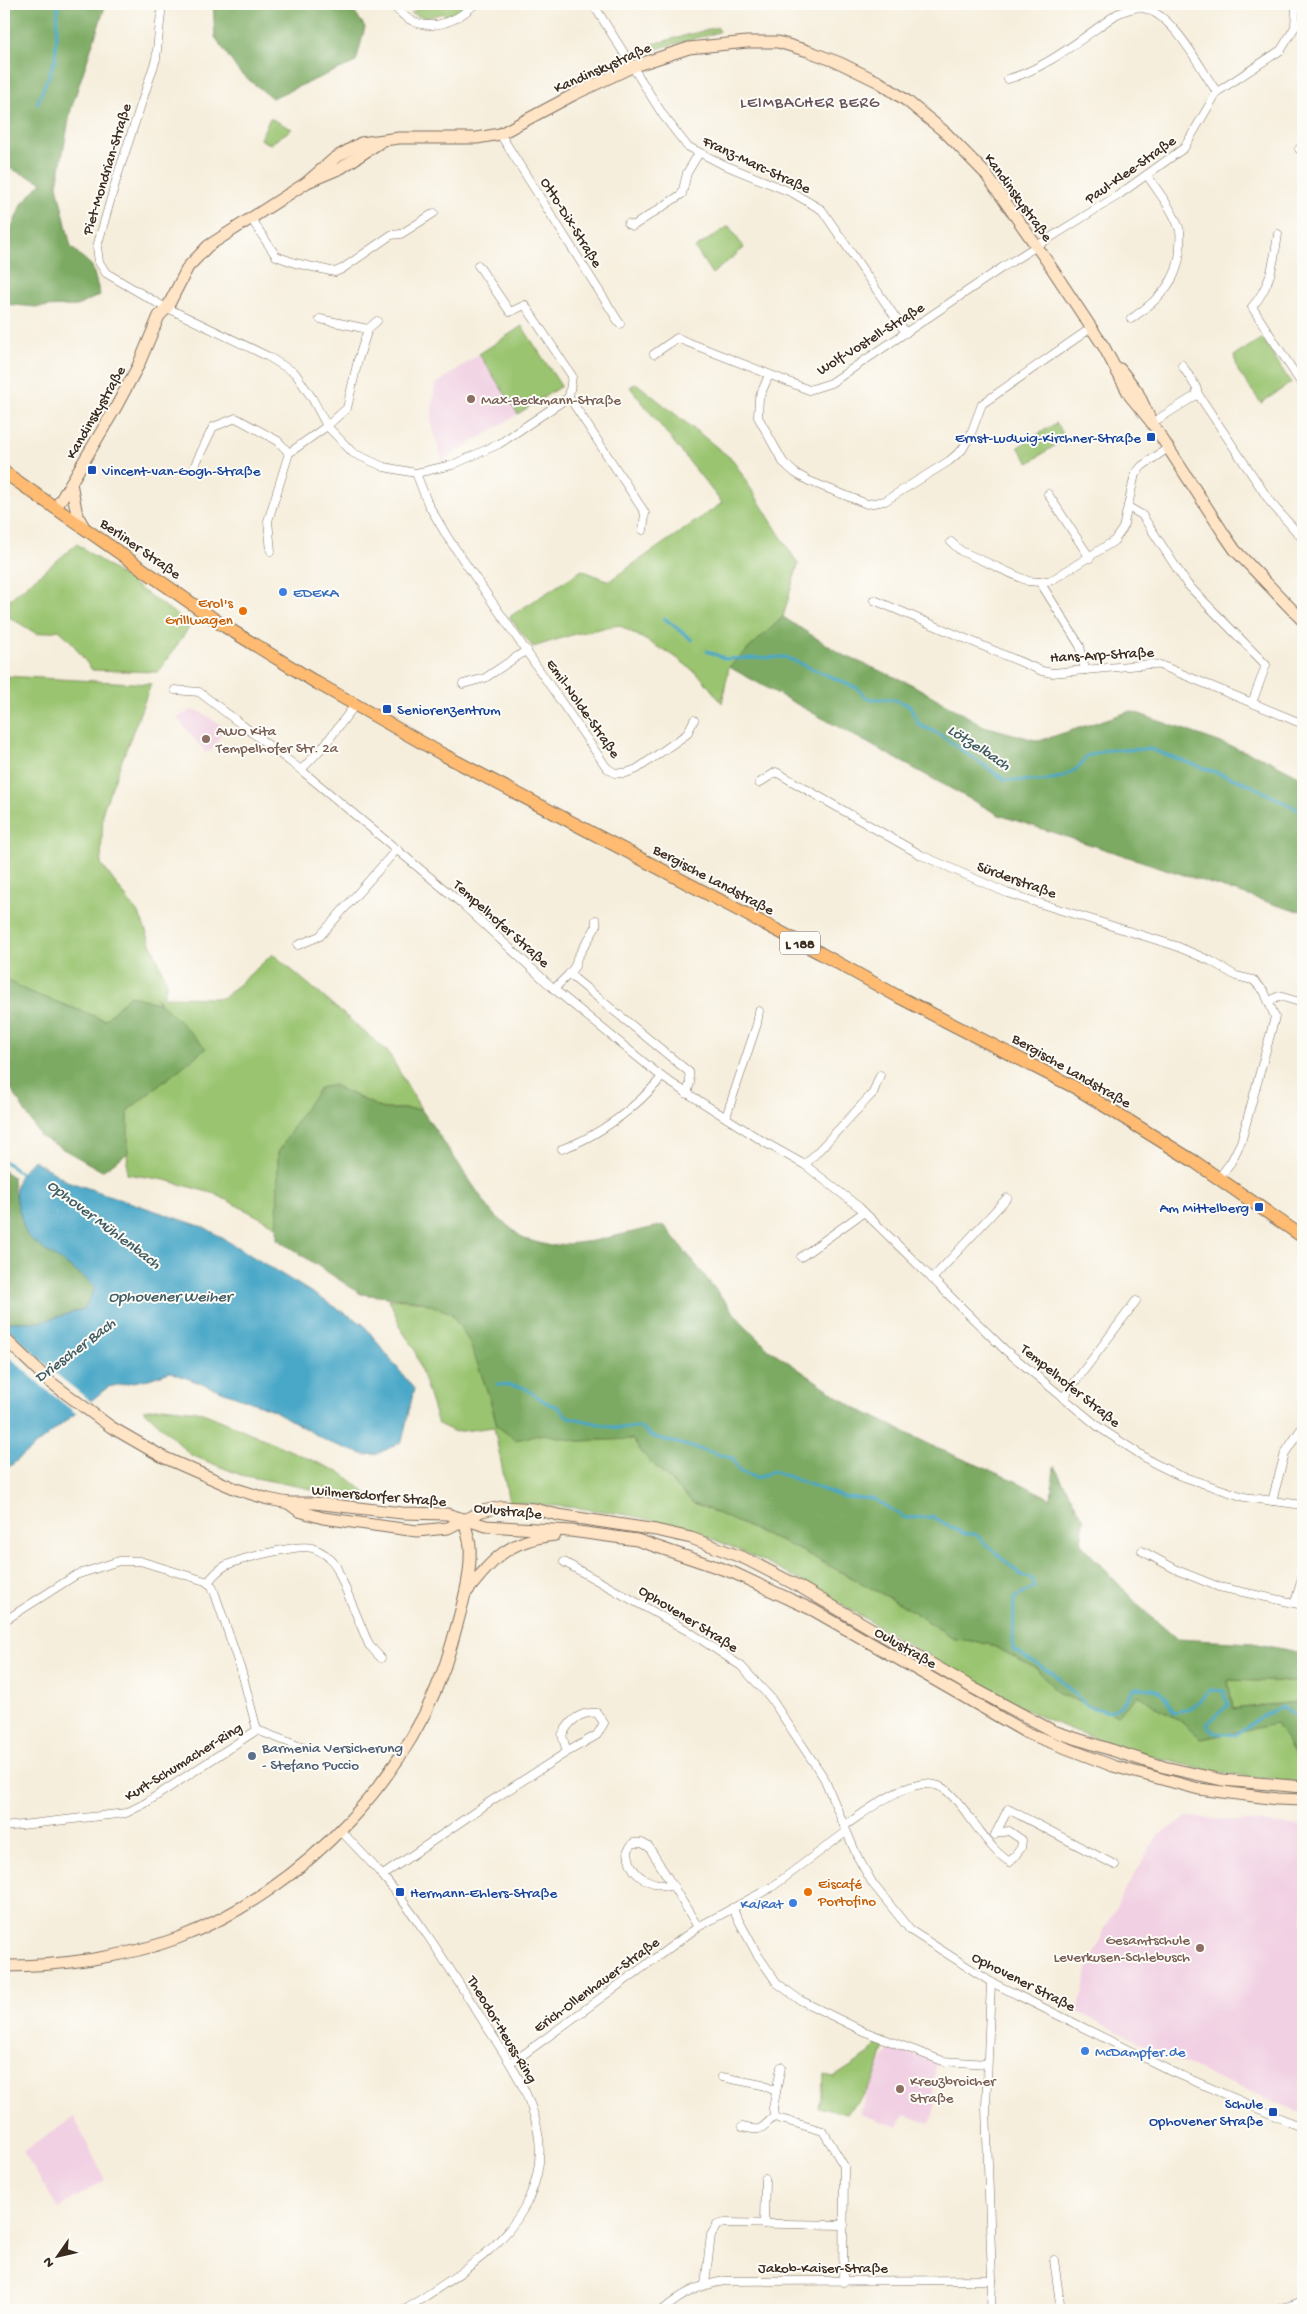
<svg xmlns="http://www.w3.org/2000/svg" width="1307" height="2314" font-family="'Gochi Hand',sans-serif">
<style>
.built{fill:#f1d0e3}
.green{fill:#9ac470;stroke:#6a7747}
.forest{fill:#7baa62;stroke:#5b6a40}
.water{fill:#48a7c7;stroke:#426872}
.pier{fill:#f6eedc}
.lines{fill:none;stroke-linecap:round;stroke-linejoin:round}
.stream{stroke:#48a7c7;stroke-width:3}
.street-casing{stroke:#7c6f60;stroke-width:9}
.secondary-casing{stroke:#7c6f60;stroke-width:13}
.primary-casing{stroke:#7c6f60;stroke-width:14}
.street{stroke:#fff;stroke-width:8}
.secondary{stroke:#ffe4c6;stroke-width:11}
.primary{stroke:#febb71;stroke-width:12}
.education-dot{fill:#8d6e63;stroke:#fdfcf7;stroke-width:2}
.transit-dot{fill:#1a4fb4;stroke:#fdfcf7;stroke-width:2}
.shop-dot{fill:#3f7fe0;stroke:#fdfcf7;stroke-width:2}
.food-dot{fill:#e8710a;stroke:#fdfcf7;stroke-width:2}
.service-dot{fill:#5c6f8a;stroke:#fdfcf7;stroke-width:2}
.labels{text-anchor:middle;stroke-width:4;stroke-linejoin:round;paint-order:stroke}
.shield{fill:#fdfcf7;stroke:#75695f;stroke-width:1}
.shield-label{font-size:14px;font-weight:bold;fill:#3b2a1e}
.street-label{font-size:15px;fill:#3b2a1e;stroke:#fdfcf7}
.education-label{font-size:15px;fill:#785e54;stroke:#fdfcf7;text-anchor:start}
.transit-label{font-size:15px;fill:#164399;stroke:#fdfcf7;text-anchor:end}
.shop-label{font-size:15px;fill:#366cbe;stroke:#fdfcf7;text-anchor:start}
.food-label{font-size:15px;fill:#c56008;stroke:#fdfcf7;text-anchor:end}
.service-label{font-size:15px;fill:#4e5e75;stroke:#fdfcf7;text-anchor:start}
.neighbourhood-label{font-size:16px;letter-spacing:1px;fill:#67535c;stroke:#fdfcf7}
.water-label{font-size:16px;font-style:italic;fill:#405c62;stroke:#fdfcf7}
</style>
<rect width="100%" height="100%" fill="#fdfcf7"/>
<filter id="ink" filterUnits="userSpaceOnUse"><feTurbulence type="fractalNoise" baseFrequency=".02" numOctaves="2"/><feDisplacementMap in="SourceGraphic" scale="10" xChannelSelector="R" yChannelSelector="G"/><feConvolveMatrix kernelMatrix="1 2 1 2 8 2 1 2 1" color-interpolation-filters="sRGB"/></filter>
<filter id="wash" filterUnits="userSpaceOnUse"><feTurbulence type="fractalNoise" baseFrequency=".0096" numOctaves="4" result="noise"/><feDisplacementMap in="SourceGraphic" scale="20" xChannelSelector="R" yChannelSelector="G"/><feGaussianBlur stdDeviation="1.12" result="paint"/><feColorMatrix in="noise" values="0 0 0 0 0 0 0 0 0 0 0 0 0 0 0 0 0 1.4 0 .05"/><feComposite in="paint" operator="in"/></filter>
<g filter="url(#wash)">
<rect width="100%" height="100%" fill="#f6eedc"/>
<g class="built">
<polygon points="479,354 518,414 442,461 431,422 435,385"/>
<polygon points="191,710 201,712 225,728 212,750 206,753 177,718"/>
<polygon points="1188,1817 1303,1826 1303,2114 1175,2060 1078,2012 1088,1969 1105,1928 1127,1887 1158,1835"/>
<polygon points="891,2047 936,2061 933,2094 936,2094 933,2117 930,2123 904,2115 898,2127 860,2114 869,2083"/>
<polygon points="74,2117 105,2180 58,2208 23,2152"/>
</g>
<g class="green">
<polygon points="425,4 469,4 460,12 445,19 444,13 425,18 411,13"/>
<polygon points="718,27 719,32 652,50 653,44"/>
<polygon points="270,118 292,129 270,144 260,139"/>
<polygon points="729,226 744,248 712,274 695,248"/>
<polygon points="522,326 561,386 518,414 479,354"/>
<polygon points="1262,338 1291,383 1261,403 1238,371 1234,356"/>
<polygon points="636,383 733,460 798,564 783,617 729,667 722,703 701,677 677,658 619,625 575,634 533,647 509,617 582,570 609,581 722,503 630,387"/>
<polygon points="1056,423 1066,438 1029,463 1018,447"/>
<polygon points="77,544 191,625 158,672 92,670 70,640 59,630 37,634 4,614 4,604"/>
<polygon points="4,676 151,684 103,810 101,864 140,916 167,983 163,997 223,998 273,954 388,1052 421,1109 383,1109 333,1085 278,1153 278,1227 215,1194 165,1180 127,1174 128,1110 206,1048 162,1004 130,996 105,1020 27,991 4,978"/>
<path d="M389 1299C409 1300 431 1301 449 1312 468 1323 492 1404 497 1426L516 1439 544 1434 578 1441 632 1439 643 1454 692 1502 802 1551 901 1604 955 1639 988 1643 1037 1669 1059 1694 1139 1695 1157 1708 1178 1719 1201 1739 1276 1724 1301 1763H1303V1782C1196 1775 1096 1746 1000 1697 899 1645 807 1573 699 1534 638 1512 574 1507 509 1502L494 1427 455 1432 438 1424 414 1348 403 1332Z"/>
<polygon points="162,1407 198,1411 237,1427 343,1474 372,1498 316,1490 241,1475 191,1455 144,1410"/>
<polygon points="1228,1680 1292,1682 1303,1684 1303,1711 1296,1702 1233,1709"/>
<path d="M880 2038 886 2040C878 2075 872 2089 846 2114L818 2107 825 2075 834 2077 871 2053Z"/>
</g>
<g class="forest">
<polygon points="4,4 106,4 71,109 57,185 71,247 92,266 100,295 77,306 36,307 4,304 4,245 22,204 42,182 4,166"/>
<polygon points="213,4 349,4 365,27 356,62 272,98 239,72 215,37"/>
<polygon points="783,617 843,655 911,684 984,726 1039,741 1131,711 1264,758 1303,778 1303,911 1292,910 999,815 729,667"/>
<polygon points="4,978 27,991 105,1020 130,995 160,1004 155,997 206,1048 128,1110 128,1153 102,1171 40,1136 4,1077"/>
<polygon points="333,1085 383,1109 421,1109 492,1213 524,1239 551,1246 593,1241 664,1225 739,1319 769,1349 854,1407 939,1449 1018,1482 1051,1499 1054,1466 1084,1520 1081,1544 1140,1607 1177,1639 1253,1643 1303,1653 1303,1684 1292,1682 1228,1680 1233,1709 1296,1702 1303,1711 1303,1763 1301,1763 1276,1724 1201,1739 1178,1719 1157,1708 1139,1695 1117,1715 1059,1694 1037,1669 988,1643 955,1639 901,1604 802,1551 692,1502 643,1454 632,1439 578,1441 544,1434 516,1440 497,1426 491,1401 469,1341 451,1313 420,1301 361,1294 277,1239 278,1153 303,1111 320,1088"/>
<polygon points="4,1171 13,1177 14,1192 63,1262 89,1280 95,1288 84,1309 40,1322 8,1322 4,1332"/>
</g>
<path class="water" d="M34 1160 67 1181 206 1228 363 1324 414 1389 402 1442 377 1454 365 1455 328 1442 273 1410 170 1372 149 1379 108 1387 4 1471V1332L8 1322H40L84 1309 95 1288C83 1272 31 1245 26 1233 22 1225 21 1215 18 1207 12 1184 17 1175 34 1160Z"/>
<polygon class="pier" points="4,1325 56,1374 93,1403 78,1415 44,1388 4,1352"/>
<g class="lines">
<g class="stream">
<polyline points="37,104 55,60 58,4"/>
<polyline points="664,618 692,640"/>
<polyline points="707,651 726,659 785,657 857,688 868,699 893,699 910,706 919,725 936,732 1005,780 1041,781 1062,777 1078,768 1087,756 1107,750 1150,749 1246,783 1303,812"/>
<polyline points="4,1161 22,1174"/>
<path d="M497 1384 523 1387 547 1403 558 1407 568 1417 617 1428 640 1427 651 1436 732 1458 739 1471 757 1478 773 1471 843 1497 874 1499 905 1518 933 1517 964 1534H975L1021 1575 1032 1579 1035 1587 1014 1598 1013 1650 1053 1673 1087 1706 1109 1712 1122 1705 1135 1688C1159 1688 1164 1689 1173 1712L1191 1709 1210 1690 1224 1691 1228 1705 1207 1724 1214 1733 1236 1735 1261 1716 1283 1707 1295 1715 1303 1728"/>
</g>
</g>
</g>
<g filter="url(#ink)">
<g class="lines">
<g class="street-casing">
<g id="street">
<polyline points="162,4 156,59 117,177 97,247 99,262 106,273 159,304 267,356 295,373 312,398 327,426 353,453 384,467 416,473 452,465 499,444 569,397"/>
<path d="M392 4C417 35 448 29 475 4"/>
<polyline points="593,4 663,115 687,146 722,164 793,193 822,210 906,333"/>
<path d="M1008 79C1048 68 1083 37 1117 14 1124 11 1135 6 1143 8 1175 15 1199 67 1217 92"/>
<polyline points="500,134 620,324"/>
<polyline points="1299,149 1303,146"/>
<polyline points="250,217 276,256 295,263 335,272 342,269 391,235 401,234 434,213"/>
<polyline points="628,224 633,226 682,194 687,173 699,153"/>
<path d="M1278 234C1274 261 1271 286 1252 307L1303 386"/>
<polyline points="478,265 510,312 525,305 572,376 569,397"/>
<polyline points="320,319 368,329"/>
<path d="M1131 319C1157 301 1180 281 1180 247 1180 242 1181 236 1180 231 1174 211 1159 193 1147 175"/>
<polyline points="654,354 677,338 809,390 831,383 1003,267 1117,196 1184,148 1217,92 1281,50 1295,27 1296,4"/>
<polyline points="1182,365 1196,387 1198,394"/>
<polyline points="769,375 759,398 758,417 783,462 795,473 809,481 867,504 885,501 949,461 962,450 970,436 982,404 1091,328"/>
<polyline points="569,397 645,513 643,530"/>
<polyline points="1152,423 1198,394 1271,503 1303,539"/>
<polyline points="195,465 213,427 236,418 278,441 289,453"/>
<polyline points="416,473 428,504 448,538 607,768 615,773 626,773 637,769 687,734 694,720"/>
<polyline points="1048,494 1090,558"/>
<polyline points="1128,507 1142,515 1187,584 1266,665 1252,703"/>
<polyline points="951,542 961,551 1028,581 1040,582 1052,580 1114,541 1123,528 1135,474 1142,466 1168,448"/>
<polyline points="271,551 268,521 289,453 327,426 347,408 358,360 368,329 377,321"/>
<polyline points="1040,582 1080,646 1085,670"/>
<polyline points="874,600 1042,671 1052,673 1151,664 1160,665 1303,724"/>
<polyline points="463,684 485,678 527,650"/>
<polyline points="175,690 199,692 301,770 461,903 554,989 662,1077 764,1142 805,1165 859,1207 1004,1349 1100,1428 1152,1462 1178,1475 1244,1497 1303,1505"/>
<polyline points="301,770 323,747 355,705"/>
<polyline points="759,783 776,772 921,855 1007,893 1176,946 1211,961 1236,976 1253,980 1264,991 1275,1017 1241,1142 1231,1162 1218,1179"/>
<polyline points="298,945 320,936 397,849"/>
<polyline points="569,974 689,1072 690,1083 687,1094"/>
<polyline points="554,989 569,974 575,966 577,958 596,927 596,920"/>
<polyline points="1269,1001 1279,996 1303,1003"/>
<polyline points="726,1117 757,1024 759,1011"/>
<path d="M562 1149C599 1136 637 1107 662 1077"/>
<polyline points="805,1165 873,1093 880,1075"/>
<polyline points="801,1257 864,1212"/>
<polyline points="932,1279 1007,1198"/>
<polyline points="1063,1398 1136,1301"/>
<polyline points="1272,1501 1285,1453 1303,1426"/>
<polyline points="1142,1551 1179,1571 1219,1587 1303,1605"/>
<polyline points="564,1562 688,1631 741,1666 770,1697 824,1778 857,1856 873,1884 910,1930 991,1982 1171,2071 1303,2128"/>
<path d="M208 1582C213 1576 218 1570 225 1566 238 1559 298 1544 312 1548 322 1551 330 1557 336 1566L369 1645 381 1658"/>
<polyline points="1295,1603 1303,1574"/>
<polyline points="4,1621 76,1575 119,1561 140,1561 205,1581 212,1586 215,1594 242,1673 257,1730 144,1804 126,1813 4,1827"/>
<polyline points="257,1730 306,1749"/>
<path d="M844 1826C868 1811 919 1767 947 1791 958 1800 967 1814 976 1826 986 1839 996 1854 1010 1862L1021 1848 1022 1840 1009 1831 996 1833"/>
<path d="M341 1831C355 1846 369 1860 382 1875 421 1921 453 1974 485 2024 507 2058 531 2092 538 2132 542 2154 538 2178 529 2198 505 2251 450 2279 405 2310"/>
<polyline points="995,1835 1008,1809 1115,1865"/>
<path d="M383 1875 491 1801 567 1752 597 1735 604 1723 597 1713C581 1711 570 1720 562 1735L567 1752"/>
<path d="M674 1887C651 1884 629 1879 628 1850L633 1843H642L649 1847 698 1927"/>
<polyline points="732,1908 757,1954 777,1983 800,2000 863,2031 943,2061 987,2064"/>
<polyline points="510,2062 520,2057 698,1927 772,1887 846,1832"/>
<polyline points="781,2067 773,2108 774,2117 823,2131 844,2166 843,2282"/>
<polyline points="722,2077 762,2085 776,2091"/>
<path d="M742 2127C764 2132 759 2129 774 2117"/>
<polyline points="764,2224 765,2179"/>
<polyline points="1054,2260 1061,2310"/>
<polyline points="705,2284 711,2235 717,2225 725,2223 844,2225"/>
<path d="M663 2310C683 2293 699 2285 725 2281L992 2280"/>
<polyline points="991,2310 992,2280 986,2107 991,1982"/>
<polyline points="1278,2310 1303,2301"/>
</g>
</g>
<g class="secondary-casing">
<g id="secondary">
<polyline points="310,181 341,168 379,143"/>
<polyline points="1120,369 1137,391 1152,423 1224,534 1235,550 1303,621"/>
<polyline points="71,483 77,515 84,527"/>
<polyline points="56,508 116,407 138,366 159,316 167,308 188,267 208,246 306,183 335,158 361,143 399,138 477,138 500,134 573,95 634,66 689,48 747,42 778,42 808,51 840,63 879,82 907,101 946,133 985,173 999,193 1049,264 1104,347 1130,396 1152,423"/>
<polyline points="4,1338 49,1381 111,1427 163,1457 236,1489 268,1499 288,1503 314,1503 402,1513 447,1514 486,1526 571,1531 637,1540 734,1573 813,1610 1027,1733 1113,1766 1199,1789 1277,1799 1303,1800"/>
<polyline points="288,1503 299,1511 323,1518 417,1531 448,1528 482,1511 502,1507 535,1509 558,1515 656,1530 691,1538 746,1559 800,1587 973,1688 1053,1731 1164,1767 1222,1780 1303,1787"/>
<path d="M466 1593C493 1558 509 1540 555 1535"/>
<path d="M4 1966C59 1966 127 1957 178 1938 303 1891 417 1772 452 1643 460 1612 472 1579 470 1546 469 1538 466 1529 464 1521"/>
</g>
</g>
<g class="primary-casing">
<polyline id="primary" points="4,472 221,624 317,683 442,754 820,953 899,997 1076,1088 1195,1162 1303,1237"/>
</g>
<use href="#street" class="street"/>
<use href="#secondary" class="secondary"/>
<use href="#primary" class="primary"/>
</g>
</g>
<g class="education-dot">
<circle cx="471" cy="399" r="5"/>
<circle cx="206" cy="739" r="5"/>
<circle cx="1200" cy="1948" r="5"/>
<circle cx="900" cy="2089" r="5"/>
</g>
<g class="transit-dot">
<rect x="1146" y="432" width="10" height="10" rx="2.5"/>
<rect x="87" y="465" width="10" height="10" rx="2.5"/>
<rect x="382" y="704" width="10" height="10" rx="2.5"/>
<rect x="1254" y="1202" width="10" height="10" rx="2.5"/>
<rect x="395" y="1887" width="10" height="10" rx="2.5"/>
<rect x="1268" y="2107" width="10" height="10" rx="2.5"/>
</g>
<g class="shop-dot">
<circle cx="283" cy="592" r="5"/>
<circle cx="793" cy="1903" r="5"/>
<circle cx="1085" cy="2051" r="5"/>
</g>
<g class="food-dot">
<circle cx="243" cy="611" r="5"/>
<circle cx="808" cy="1892" r="5"/>
</g>
<circle class="service-dot" cx="252" cy="1756" r="5"/>
<g class="labels">
<rect class="shield" x="780" y="931.5" width="40" height="23" rx="4"/>
<g class="shield-label">
<text x="800" y="948">L 188</text>
</g>
<g class="street-label">
<text transform="translate(602 67) rotate(-24)" y="5">Kandinskystraße</text>
<text transform="translate(757 164) rotate(25)" y="5">Franz-Marc-Straße</text>
<text transform="translate(106 169) rotate(-73)" y="5">Piet-Mondrian-Straße</text>
<text transform="translate(1130 169) rotate(-35)" y="5">Paul-Klee-Straße</text>
<text transform="translate(1019 197) rotate(54)" y="5">Kandinskystraße</text>
<text transform="translate(572 222) rotate(58)" y="5">Otto-Dix-Straße</text>
<text transform="translate(870 338) rotate(-32)" y="5">Wolf-Vostell-Straße</text>
<text transform="translate(95 412) rotate(-60)" y="5">Kandinskystraße</text>
<text transform="translate(141 548) rotate(35)" y="5">Berliner Straße</text>
<text transform="translate(1102 654) rotate(-3)" y="5">Hans-Arp-Straße</text>
<text transform="translate(584 708) rotate(55)" y="5">Emil-Nolde-Straße</text>
<text transform="translate(714 879) rotate(28)" y="5">Bergische Landstraße</text>
<text transform="translate(1017 879) rotate(20)" y="5">Sürderstraße</text>
<text transform="translate(502 923) rotate(42)" y="5">Tempelhofer Straße</text>
<text transform="translate(1072 1070) rotate(30)" y="5">Bergische Landstraße</text>
<text transform="translate(1071 1385) rotate(39)" y="5">Tempelhofer Straße</text>
<text transform="translate(379 1495) rotate(5)" y="5">Wilmersdorfer Straße</text>
<text transform="translate(508 1510) rotate(6)" y="5">Oulustraße</text>
<text transform="translate(689 1618) rotate(32)" y="5">Ophovener Straße</text>
<text transform="translate(906 1647) rotate(30)" y="5">Oulustraße</text>
<text transform="translate(183 1761) rotate(-32)" y="5">Kurt-Schumacher-Ring</text>
<text transform="translate(1024 1981) rotate(27)" y="5">Ophovener Straße</text>
<text transform="translate(596 1984) rotate(-36)" y="5">Erich-Ollenhauer-Straße</text>
<text transform="translate(503 2029) rotate(59)" y="5">Theodor-Heuss-Ring</text>
<text x="823" y="2272">Jakob-Kaiser-Straße</text>
</g>
<g class="education-label">
<text x="481" y="404">Max-Beckmann-Straße</text>
<text x="216" y="735">AWO Kita<tspan x="216" dy="17">Tempelhofer Str. 2a</tspan></text>
<text x="1190" y="1944" text-anchor="end">Gesamtschule<tspan x="1190" dy="17">Leverkusen-Schlebusch</tspan></text>
<text x="910" y="2085">Kreuzbroicher<tspan x="910" dy="17">Straße</tspan></text>
</g>
<g class="transit-label">
<text x="1141" y="442">Ernst-Ludwig-Kirchner-Straße</text>
<text x="102" y="475" text-anchor="start">Vincent-van-Gogh-Straße</text>
<text x="397" y="714" text-anchor="start">Seniorenzentrum</text>
<text x="1249" y="1212">Am Mittelberg</text>
<text x="410" y="1897" text-anchor="start">Hermann-Ehlers-Straße</text>
<text x="1263" y="2108">Schule<tspan x="1263" dy="17">Ophovener Straße</tspan></text>
</g>
<g class="shop-label">
<text x="293" y="597">EDEKA</text>
<text x="783" y="1908" text-anchor="end">Ka/Rat</text>
<text x="1095" y="2056">McDampfer.de</text>
</g>
<g class="food-label">
<text x="233" y="607">Erol's<tspan x="233" dy="17">Grillwagen</tspan></text>
<text x="818" y="1888" text-anchor="start">Eiscafé<tspan x="818" dy="17">Portofino</tspan></text>
</g>
<g class="service-label">
<text x="262" y="1752">Barmenia Versicherung<tspan x="262" dy="17">- Stefano Puccio</tspan></text>
</g>
<g class="neighbourhood-label">
<text x="810" y="107">LEIMBACHER BERG</text>
</g>
<g class="water-label">
<text transform="translate(980 746) rotate(33)" y="6">Lötzelbach</text>
<text transform="translate(105 1223) rotate(37)" y="6">Ophover Mühlenbach</text>
<text x="170" y="1301">Ophovener Weiher</text>
<text transform="translate(74 1349) rotate(-37)" y="6">Driescher Bach</text>
</g>
</g>
<rect width="1307" height="2314" fill="none" stroke="#fdfcf7" stroke-width="20"/>
<g transform="translate(58 2256) rotate(236)" stroke="#fdfcf7" stroke-width="4" paint-order="stroke">
<path d="M0-4L9 19L0 12L-9 19Z" fill="#3b2a1e"/>
<text y="-8" font-size="14" font-weight="bold" text-anchor="middle" fill="#3b2a1e">N</text>
</g>
</svg>
